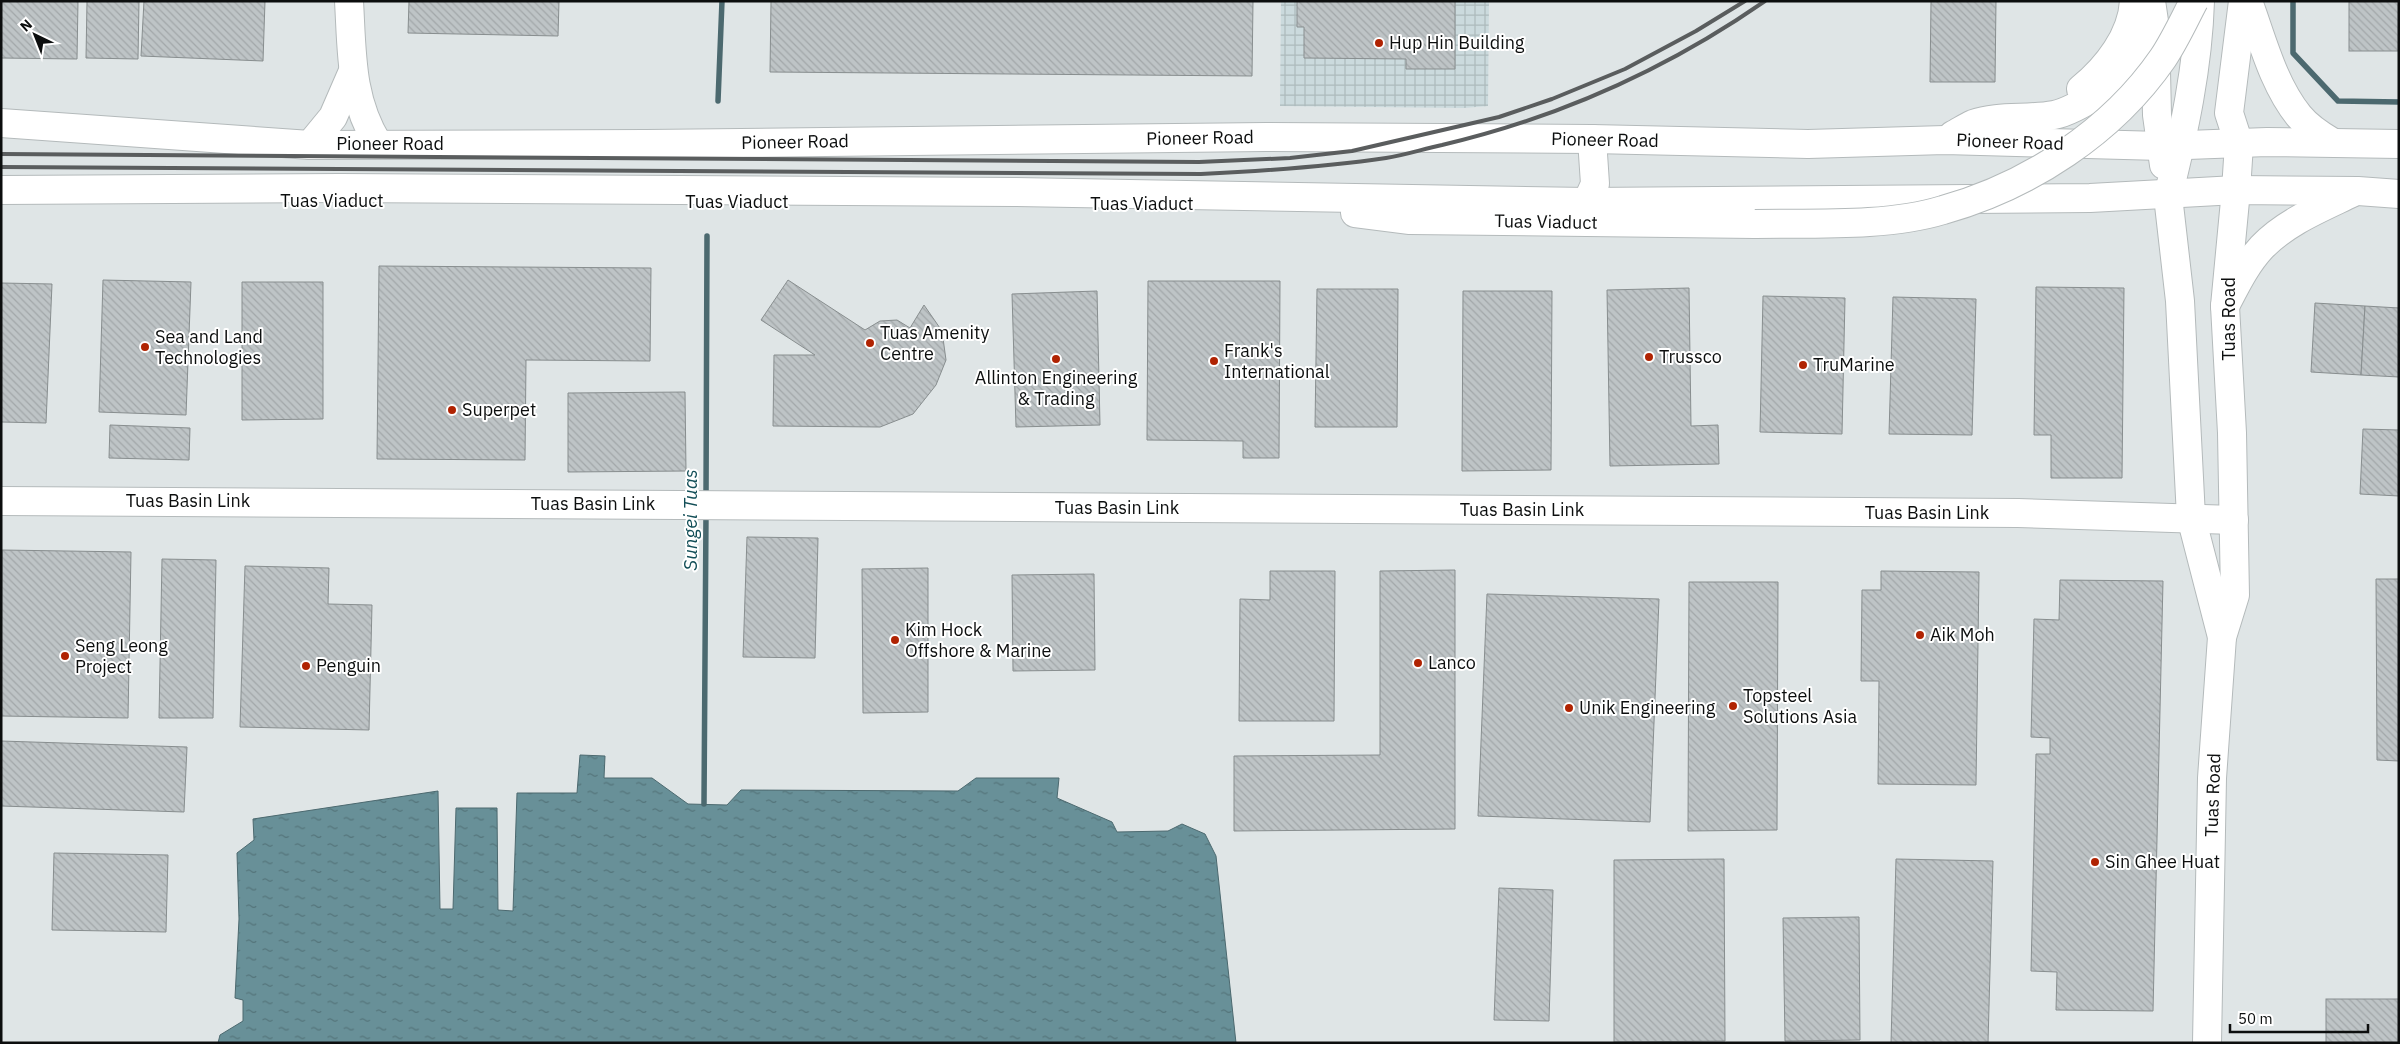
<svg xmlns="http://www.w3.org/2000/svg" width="2400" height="1044" font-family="'IBM Plex Sans',sans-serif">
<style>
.industrial{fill:url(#industrial-grid)}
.water{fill:url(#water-ripples);stroke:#4c696f}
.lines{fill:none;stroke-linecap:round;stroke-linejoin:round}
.stream{stroke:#4c696f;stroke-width:5.5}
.building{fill:url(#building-back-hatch);stroke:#888e8f}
.minor-casing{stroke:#b4babb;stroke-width:30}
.major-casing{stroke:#b4babb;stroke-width:30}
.minor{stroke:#fff;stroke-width:28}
.major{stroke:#fff;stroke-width:28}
.rail{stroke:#5a5d5e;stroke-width:4}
.major-bridge-casing{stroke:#b4babb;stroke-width:30;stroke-linecap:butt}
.major-bridge{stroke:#fff;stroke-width:28}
.poi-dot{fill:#b02302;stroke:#fff;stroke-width:2}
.labels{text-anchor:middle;stroke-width:4;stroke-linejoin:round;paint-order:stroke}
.poi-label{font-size:18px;fill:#0c0e0e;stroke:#fff;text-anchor:start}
.street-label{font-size:18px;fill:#0c0e0e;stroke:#fff}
.water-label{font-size:19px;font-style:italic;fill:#124e57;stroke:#fff}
</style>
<defs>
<pattern id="industrial-grid" width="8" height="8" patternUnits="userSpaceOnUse" patternTransform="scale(1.25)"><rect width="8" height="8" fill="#cbdadd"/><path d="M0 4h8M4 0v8" fill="none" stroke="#adbabc"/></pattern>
<pattern id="water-ripples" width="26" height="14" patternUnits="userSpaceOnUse" patternTransform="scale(1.25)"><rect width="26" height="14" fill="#689098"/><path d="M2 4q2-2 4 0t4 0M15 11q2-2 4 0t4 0" fill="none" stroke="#54747a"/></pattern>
<pattern id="building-back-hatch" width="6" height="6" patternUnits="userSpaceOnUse" patternTransform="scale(1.25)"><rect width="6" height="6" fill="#bec4c6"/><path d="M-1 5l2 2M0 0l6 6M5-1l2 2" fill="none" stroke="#a2a7a9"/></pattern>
</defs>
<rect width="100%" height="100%" fill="#dfe5e6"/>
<polygon class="industrial" points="1281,1 1489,1 1488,106 1464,108 1280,106"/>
<polygon class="water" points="580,755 605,756 604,778 652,778 688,804 727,805 741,790 958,791 976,778 1059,778 1057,798 1112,822 1117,832 1168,831 1182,824 1205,834 1216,856 1236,1043 218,1043 220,1035 243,1021 243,1000 235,998 239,919 237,853 254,840 253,819 438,791 440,909 453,909 456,808 497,808 498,910 513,911 517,793 577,793"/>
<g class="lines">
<g class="stream">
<polyline points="2293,1 2293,53 2338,101 2399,102"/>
<polyline points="718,101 722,1"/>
<polyline points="706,499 707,236"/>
<polyline points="704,804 706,514"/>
</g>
</g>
<g class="building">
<polygon points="1,1 78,1 77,59 1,58"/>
<polygon points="87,1 139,1 138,59 86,58"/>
<polygon points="144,1 265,1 263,61 141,56"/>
<polygon points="409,1 559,1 558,36 408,33"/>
<polygon points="771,1 1253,1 1252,76 770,72"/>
<polygon points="1297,1 1455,1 1455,69 1406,69 1406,59 1304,58 1304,27 1297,27"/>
<polygon points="1931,1 1996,1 1995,82 1930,82"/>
<rect x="2349" y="1" width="50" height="50"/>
<polygon points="379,266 651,268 650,361 526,360 525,460 377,459"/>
<polygon points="103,280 191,282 186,415 99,412"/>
<polygon points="788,280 865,330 880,321 897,320 910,328 924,305 942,331 946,360 936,385 913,414 880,427 773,426 774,355 815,355 761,320"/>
<polygon points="1148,281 1280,281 1279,458 1243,458 1243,441 1147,440"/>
<polygon points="242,282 323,282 323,419 242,420"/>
<polygon points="1,283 52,284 46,423 1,422"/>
<polygon points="2036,287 2124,288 2122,478 2051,478 2051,435 2034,435"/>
<polygon points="1689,288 1691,426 1718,425 1719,464 1610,466 1607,290"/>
<polygon points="1317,289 1398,289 1397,427 1315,427"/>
<polygon points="1097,291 1100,425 1016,427 1012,294"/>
<polygon points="1463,291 1552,291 1551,470 1462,471"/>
<polygon points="1763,296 1845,298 1842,434 1760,432"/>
<polygon points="1893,297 1976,299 1972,435 1889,434"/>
<polygon points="2315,303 2365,306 2361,375 2311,372"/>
<polygon points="2365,306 2399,308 2399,377 2361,375"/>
<polygon points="685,392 686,471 568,472 568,393"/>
<polygon points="110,425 190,428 189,460 109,458"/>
<polygon points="2363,429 2399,430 2399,496 2360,494"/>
<polygon points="747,537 818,538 815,658 743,657"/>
<polygon points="2,550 131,552 128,718 1,716"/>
<polygon points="162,559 216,560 213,718 159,718"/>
<polygon points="245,566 329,568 328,604 372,605 369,730 240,727"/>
<polygon points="928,568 928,712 863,713 862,569"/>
<polygon points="1455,570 1455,829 1234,831 1234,756 1380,755 1380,571"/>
<polygon points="1270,571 1335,571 1334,721 1239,721 1240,599 1270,600"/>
<polygon points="1881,571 1979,572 1976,785 1878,784 1879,681 1861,681 1862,590 1881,590"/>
<polygon points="1094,574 1095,670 1013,671 1012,575"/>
<polygon points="2376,579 2399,579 2399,761 2377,760"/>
<polygon points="2060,580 2163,581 2153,1011 2056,1010 2057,972 2031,971 2036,754 2050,754 2050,738 2031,737 2034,619 2059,620"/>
<polygon points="1689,582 1778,582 1777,830 1688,831"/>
<polygon points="1487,594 1659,599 1650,822 1478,816"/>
<polygon points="1,741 187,747 184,812 1,806"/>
<polygon points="54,853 168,855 166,932 52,930"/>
<polygon points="1724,859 1725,1041 1614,1042 1614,860"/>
<polygon points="1896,859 1993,861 1988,1043 1891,1043"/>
<polygon points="1499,888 1553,890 1549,1021 1494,1020"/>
<polygon points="1859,917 1860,1040 1785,1041 1783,918"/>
<rect x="2326" y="999" width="73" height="44"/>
</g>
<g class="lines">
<g class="minor-casing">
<g id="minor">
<path d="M349 1C352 52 350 99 378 144"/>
<polyline points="310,145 333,117 353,71"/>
<polyline points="2168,196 2180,301 2191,517 2222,637"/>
<polyline points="1,501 2018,513 2234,520"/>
<polyline points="2207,1043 2212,778 2222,637 2235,595 2232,433 2225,306 2236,190"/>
</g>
</g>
<g class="major-casing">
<g id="major">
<polyline points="2151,1 2155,28 2157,115 2164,165"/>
<path d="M2248 1C2262 39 2273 84 2299 116 2308 127 2320 135 2332 142"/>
<path d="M2081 89C2107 68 2132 36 2134 1"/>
<polyline points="1,123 310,145 647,144 1266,137 1592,139 1808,144 1945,140 2161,146 2267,142 2399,144"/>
<path d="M1953 135C1959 132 1966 127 1973 124 1998 115 2027 120 2054 115 2076 111 2134 74 2145 54 2150 46 2152 36 2155 28"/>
<polyline points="1,190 340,188 1013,192 1587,202 2090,198 2236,190 2358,191 2399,194"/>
<polyline points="2236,190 2239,144 2229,113 2243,1"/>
<path d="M2168 196C2184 132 2198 67 2200 1"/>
<polyline points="1587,202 1595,184 1592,139"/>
<polyline points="1355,213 1410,220 1755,224"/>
<path d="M2225 306C2236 285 2246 264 2262 247 2286 222 2321 208 2352 193"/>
</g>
</g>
<use href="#minor" class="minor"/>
<use href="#major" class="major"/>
<g class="rail">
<polyline points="1,154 1199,162 1290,158 1352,151 1499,117 1552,99 1625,69 1696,31 1745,1"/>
<path d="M1 167 1201 174C1263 171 1325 167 1386 158 1405 155 1423 149 1442 145 1557 118 1667 69 1765 1"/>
</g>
<g class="major-bridge-casing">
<path id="major-bridge" d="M1755 224C1814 223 1887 227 1943 210 2029 186 2112 132 2163 58 2175 40 2184 20 2194 1"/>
</g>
<use href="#major-bridge" class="major-bridge"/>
</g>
<g class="poi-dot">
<circle cx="1379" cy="43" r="5"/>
<circle cx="870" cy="343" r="5"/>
<circle cx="145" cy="347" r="5"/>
<circle cx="1649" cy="357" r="5"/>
<circle cx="1056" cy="359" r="5"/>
<circle cx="1214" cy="361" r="5"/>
<circle cx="1803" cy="365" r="5"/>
<circle cx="452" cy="410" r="5"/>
<circle cx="1920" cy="635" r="5"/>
<circle cx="895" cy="640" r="5"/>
<circle cx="65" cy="656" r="5"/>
<circle cx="1418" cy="663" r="5"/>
<circle cx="306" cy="666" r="5"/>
<circle cx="1733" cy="706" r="5"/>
<circle cx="1569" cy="708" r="5"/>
<circle cx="2095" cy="862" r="5"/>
</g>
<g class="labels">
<g class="poi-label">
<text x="1389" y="49">Hup Hin Building</text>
<text x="880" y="339">Tuas Amenity<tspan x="880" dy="21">Centre</tspan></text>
<text x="155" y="343">Sea and Land<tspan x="155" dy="21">Technologies</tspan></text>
<text x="1224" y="357">Frank's<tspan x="1224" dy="21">International</tspan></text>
<text x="1659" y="363">Trussco</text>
<text x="1813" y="371">TruMarine</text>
<text x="1056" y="384" text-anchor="middle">Allinton Engineering<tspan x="1056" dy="21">&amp; Trading</tspan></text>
<text x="462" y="416">Superpet</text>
<text x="905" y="636">Kim Hock<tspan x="905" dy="21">Offshore &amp; Marine</tspan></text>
<text x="1930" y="641">Aik Moh</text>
<text x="75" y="652">Seng Leong<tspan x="75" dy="21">Project</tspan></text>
<text x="1428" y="669">Lanco</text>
<text x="316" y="672">Penguin</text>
<text x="1743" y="702">Topsteel<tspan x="1743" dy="21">Solutions Asia</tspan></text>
<text x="1579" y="714">Unik Engineering</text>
<text x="2105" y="868">Sin Ghee Huat</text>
</g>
<g class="street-label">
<text transform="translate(1200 138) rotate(-1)" y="6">Pioneer Road</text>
<text transform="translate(1605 140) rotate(1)" y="6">Pioneer Road</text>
<text transform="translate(795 142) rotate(-1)" y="6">Pioneer Road</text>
<text transform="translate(2010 142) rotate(2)" y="6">Pioneer Road</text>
<text x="390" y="150">Pioneer Road</text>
<text x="332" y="207">Tuas Viaduct</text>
<text x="737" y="208">Tuas Viaduct</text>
<text x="1142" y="210">Tuas Viaduct</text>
<text transform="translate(1546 222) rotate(1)" y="6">Tuas Viaduct</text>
<text transform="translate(2229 319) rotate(-90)" y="6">Tuas Road</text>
<text x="188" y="507">Tuas Basin Link</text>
<text x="593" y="510">Tuas Basin Link</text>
<text x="1117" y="514">Tuas Basin Link</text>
<text x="1522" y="516">Tuas Basin Link</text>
<text x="1927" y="519">Tuas Basin Link</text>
<text transform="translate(2213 795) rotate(-88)" y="6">Tuas Road</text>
</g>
<g class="water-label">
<text transform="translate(690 520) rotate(-90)" y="7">Sungei Tuas</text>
</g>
</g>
<rect width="2400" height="1044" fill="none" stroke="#0c0e0e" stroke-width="5"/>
<g transform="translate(35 35) rotate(317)" stroke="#ffffff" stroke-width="4" paint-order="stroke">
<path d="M0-4L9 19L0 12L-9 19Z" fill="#0c0e0e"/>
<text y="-8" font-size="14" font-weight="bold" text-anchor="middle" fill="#0c0e0e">N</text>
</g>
<path d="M2230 1024v8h138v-8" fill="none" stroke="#0c0e0e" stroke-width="2.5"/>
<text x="2238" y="1024" font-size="15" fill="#0c0e0e" stroke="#ffffff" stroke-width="4" paint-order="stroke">50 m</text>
</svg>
